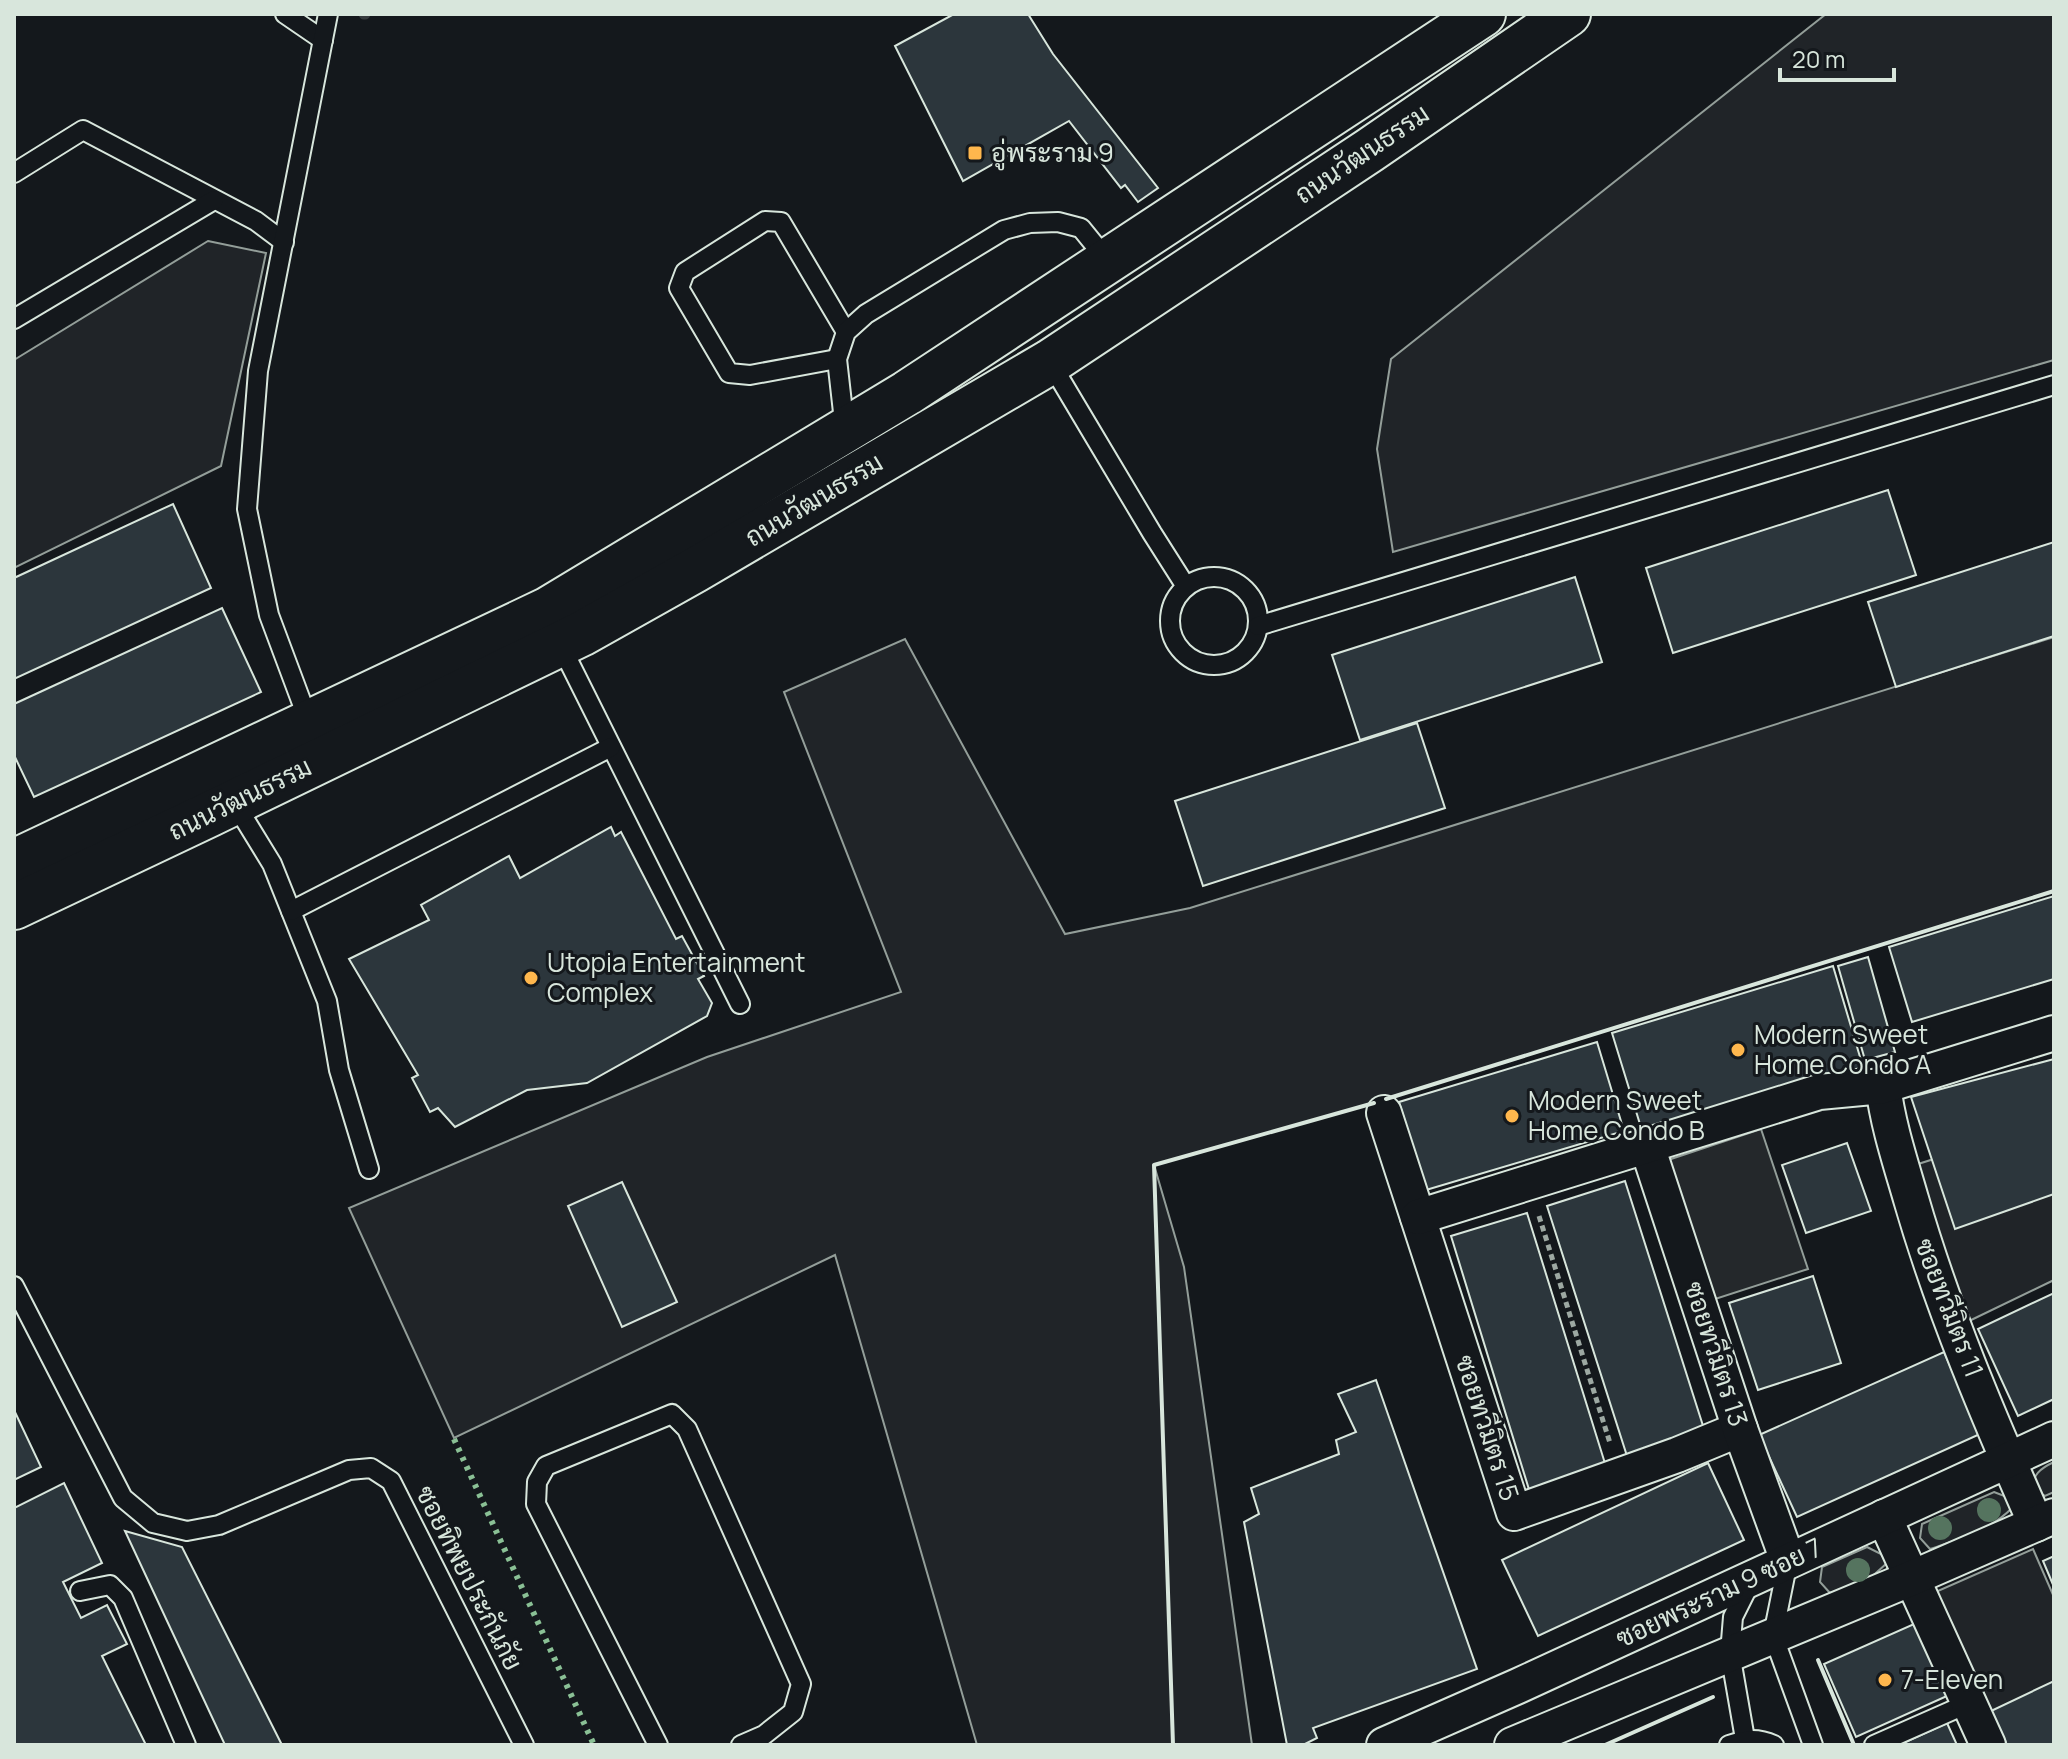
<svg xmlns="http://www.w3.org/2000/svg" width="2068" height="1759" font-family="Manrope,Sarabun,sans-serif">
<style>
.green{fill:#202428;stroke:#939e99;stroke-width:2}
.parking{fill:#24282b;stroke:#939e99;stroke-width:2}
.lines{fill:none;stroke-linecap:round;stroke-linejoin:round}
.stream{stroke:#363b3e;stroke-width:11}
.building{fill:#2c363c;stroke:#d8e6dc;stroke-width:2}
.lane-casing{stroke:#d8e6dc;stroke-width:22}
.street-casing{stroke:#d8e6dc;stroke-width:38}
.secondary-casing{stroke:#d8e6dc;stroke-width:48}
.path{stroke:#9da8a2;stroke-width:5;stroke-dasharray:6 4;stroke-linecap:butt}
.lane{stroke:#14181c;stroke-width:18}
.street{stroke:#14181c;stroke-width:34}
.secondary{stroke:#14181c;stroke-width:44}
.hedge{stroke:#8ac095;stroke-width:6;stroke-dasharray:4 6;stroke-linecap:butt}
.wall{stroke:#d8e6dc;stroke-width:4}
.tree{fill:#55745f}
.poi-dot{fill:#ffb74d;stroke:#14181c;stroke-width:3}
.labels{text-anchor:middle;stroke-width:6;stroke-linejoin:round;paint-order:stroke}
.poi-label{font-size:26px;fill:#d8e6dc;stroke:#14181c;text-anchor:start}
.street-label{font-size:26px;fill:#d8e6dc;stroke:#14181c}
</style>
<rect width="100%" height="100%" fill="#14181c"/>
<g class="green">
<polygon points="1826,14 2054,14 2054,360 1393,552 1377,449 1391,359"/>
<polygon points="208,241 266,253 221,466 14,568 14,360"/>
<polygon points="2054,637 2054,891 1374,1103 1154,1165 1184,1267 1252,1745 977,1745 835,1255 454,1438 349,1208 707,1057 901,992 784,692 905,639 1065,934 1190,908"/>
<polygon points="2054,1121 2054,1280 1967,1322 1915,1165"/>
<path d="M2054 1462V1492L2045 1496 2034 1490C2031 1475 2041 1468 2054 1462Z"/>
<path d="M1994 1492 2007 1497 2013 1507C1991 1530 1960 1539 1930 1549L1920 1538 1922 1524Z"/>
<polygon points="1867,1547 1881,1554 1887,1563 1867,1581 1830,1593 1820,1582 1822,1567"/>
<polygon points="2033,1549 2054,1597 2054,1685 1986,1714 1931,1594"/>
</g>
<polygon class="parking" points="1761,1129 1808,1269 1709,1301 1662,1162"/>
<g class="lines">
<polyline class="stream" points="364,14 365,14"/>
</g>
<g class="building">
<polygon points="954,14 1028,14 1053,54 1158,188 1138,202 1125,185 1121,188 1069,121 963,181 895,46"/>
<polygon points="1888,490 1916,575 1673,653 1646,568"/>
<polygon points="173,504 211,588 14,679 14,578"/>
<polygon points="2054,542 2054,636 1896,687 1868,602"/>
<polygon points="1575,577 1602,662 1360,740 1332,655"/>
<polygon points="222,608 261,692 34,797 14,755 14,704"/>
<polygon points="1417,723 1445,808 1203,886 1175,801"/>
<polygon points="611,827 615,836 621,832 676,939 682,936 704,976 698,979 712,1003 707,1016 587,1083 527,1090 455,1127 438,1108 430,1112 412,1078 418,1075 349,959 429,920 421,905 509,856 520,878"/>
<polygon points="2054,896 2054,979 1912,1022 1889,947"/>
<polygon points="1868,957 1895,1052 1865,1060 1838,966"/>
<polygon points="1833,966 1863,1067 1643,1134 1612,1033"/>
<polygon points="1597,1042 1624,1131 1426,1190 1399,1102"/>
<polygon points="2054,1059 2054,1194 1955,1229 1911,1097"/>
<polygon points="1847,1143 1871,1211 1806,1233 1782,1165"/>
<polygon points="1625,1181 1705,1432 1627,1456 1547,1206"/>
<polygon points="622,1182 677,1302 622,1327 568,1206"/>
<polygon points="1527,1213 1608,1473 1531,1496 1451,1236"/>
<polygon points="1813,1276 1841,1363 1758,1390 1729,1303"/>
<polygon points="2054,1293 2054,1399 2018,1416 1978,1329"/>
<polygon points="1944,1352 1980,1434 1797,1517 1759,1435"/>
<polygon points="1376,1380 1477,1669 1313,1728 1317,1738 1303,1745 1287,1745 1244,1522 1259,1514 1251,1488 1339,1454 1336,1440 1356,1432 1338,1394"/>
<polygon points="14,1410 41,1467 14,1480"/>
<polygon points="1708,1463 1744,1540 1538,1636 1502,1560"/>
<polygon points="64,1483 102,1563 63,1582 81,1618 107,1605 127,1644 102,1656 146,1745 14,1745 14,1508"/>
<polygon points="125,1531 182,1547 282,1745 225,1745"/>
<polygon points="2054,1556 2054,1587 2043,1561"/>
<polygon points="1914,1624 1947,1696 1856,1737 1824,1664"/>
<polygon points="2054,1681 2054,1745 2007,1745 1991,1711"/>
<polygon points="1947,1723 1957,1745 1899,1745"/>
</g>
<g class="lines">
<g class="lane-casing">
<g id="lane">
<polyline points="285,14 323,40"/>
<polyline points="14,173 83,130 256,221 284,242"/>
<polyline points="14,319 214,200"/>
<polyline points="837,359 750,375 729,373 679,288 685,272 765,221 781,222 846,332"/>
<polyline points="1050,362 1152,533 1185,585"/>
<polyline points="845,430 837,359 846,332 866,314 1004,230 1030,223 1058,222 1081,228 1107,260"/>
<circle cx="1214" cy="621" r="44"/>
<polyline points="1258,626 2054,385"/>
<polyline points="560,644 740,1004"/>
<polyline points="309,722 269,615 247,509 258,371 328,14"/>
<polyline points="234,802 272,864 327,1001 339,1070 369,1169"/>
<polyline points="291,911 611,747"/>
<polyline points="14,1286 123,1498 153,1523 187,1531 219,1525 349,1470 371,1468 391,1481 524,1745"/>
<polyline points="1788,1561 1773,1635 1813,1745"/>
<polyline points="80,1591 110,1585 123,1598 186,1745"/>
<polyline points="1745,1739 1730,1653 1733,1617 1750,1583"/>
<polyline points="658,1745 536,1504 537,1482 546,1466 672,1414 687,1429 801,1684 793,1712 764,1735 741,1745"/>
<path d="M1729 1745C1745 1739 1758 1738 1774 1745"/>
<polyline points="1874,1745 1969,1703"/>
</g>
</g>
<g class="street-casing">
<g id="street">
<path d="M1883 1086C1888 1125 1900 1161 1911 1199 1943 1310 1989 1418 2036 1524"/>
<polyline points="1384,1113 1514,1513 1677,1455 1740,1429"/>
<polyline points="1647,1146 1740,1429 1788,1561"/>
<polyline points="1418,1217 1819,1092 1883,1086 2054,1033"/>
<polyline points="1884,1517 1988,1745"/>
<polyline points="1384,1745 1518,1686 2054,1439"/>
<polyline points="1512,1745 1912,1578 2054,1516"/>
</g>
</g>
<g class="secondary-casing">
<g id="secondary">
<polyline points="14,862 547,610 907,393 1483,14"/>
<polyline points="14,907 210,814 581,634 695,570 1050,362 1370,150 1568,14"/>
</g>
</g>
<polyline class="path" points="1539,1216 1610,1443"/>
<use href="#lane" class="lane"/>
<use href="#street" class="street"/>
<use href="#secondary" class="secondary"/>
<polyline class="hedge" points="454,1439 594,1745"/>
<g class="wall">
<polyline points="1386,1099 2054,891"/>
<polyline points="1818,1660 1854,1745"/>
<polyline points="1173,1745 1154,1165 1374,1103"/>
<polyline points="1605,1745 1713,1697"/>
</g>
</g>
<g class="tree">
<circle cx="1989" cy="1510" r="12"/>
<circle cx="1940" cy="1528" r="12"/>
<circle cx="1858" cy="1570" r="12"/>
</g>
<g class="poi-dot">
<rect x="967" y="145" width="16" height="16" rx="4"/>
<circle cx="531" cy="978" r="8"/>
<circle cx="1738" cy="1050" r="8"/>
<circle cx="1512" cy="1116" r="8"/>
<circle cx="1885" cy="1680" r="8"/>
</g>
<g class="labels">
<g class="poi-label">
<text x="991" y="162">อู่พระราม 9</text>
<text x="547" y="972">Utopia Entertainment<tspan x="547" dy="30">Complex</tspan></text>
<text x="1754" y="1044">Modern Sweet<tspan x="1754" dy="30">Home Condo A</tspan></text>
<text x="1528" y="1110">Modern Sweet<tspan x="1528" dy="30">Home Condo B</tspan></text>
<text x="1901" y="1689">7-Eleven</text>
</g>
<g class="street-label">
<text transform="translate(1362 154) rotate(-34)" y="9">ถนนวัฒนธรรม</text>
<text transform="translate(814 500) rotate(-31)" y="9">ถนนวัฒนธรรม</text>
<text transform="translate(240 799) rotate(-26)" y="9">ถนนวัฒนธรรม</text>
<text transform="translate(1949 1308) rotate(69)" y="9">ซอยทวีมิตร 11</text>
<text transform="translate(1716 1354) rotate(72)" y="9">ซอยทวีมิตร 13</text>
<text transform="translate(1487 1428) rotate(72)" y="9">ซอยทวีมิตร 15</text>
<text transform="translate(469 1578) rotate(63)" y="9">ซอยทิพยประกันภัย</text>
<text transform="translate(1719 1593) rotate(-25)" y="9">ซอยพระราม 9 ซอย 7</text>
</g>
</g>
<rect width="2068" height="1759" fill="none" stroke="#d8e6dc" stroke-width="32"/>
<path d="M1780 68v12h114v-12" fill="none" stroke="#d8e6dc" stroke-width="4"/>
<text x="1792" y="68" font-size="24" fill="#d8e6dc" stroke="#14181c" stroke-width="6" paint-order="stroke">20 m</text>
</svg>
